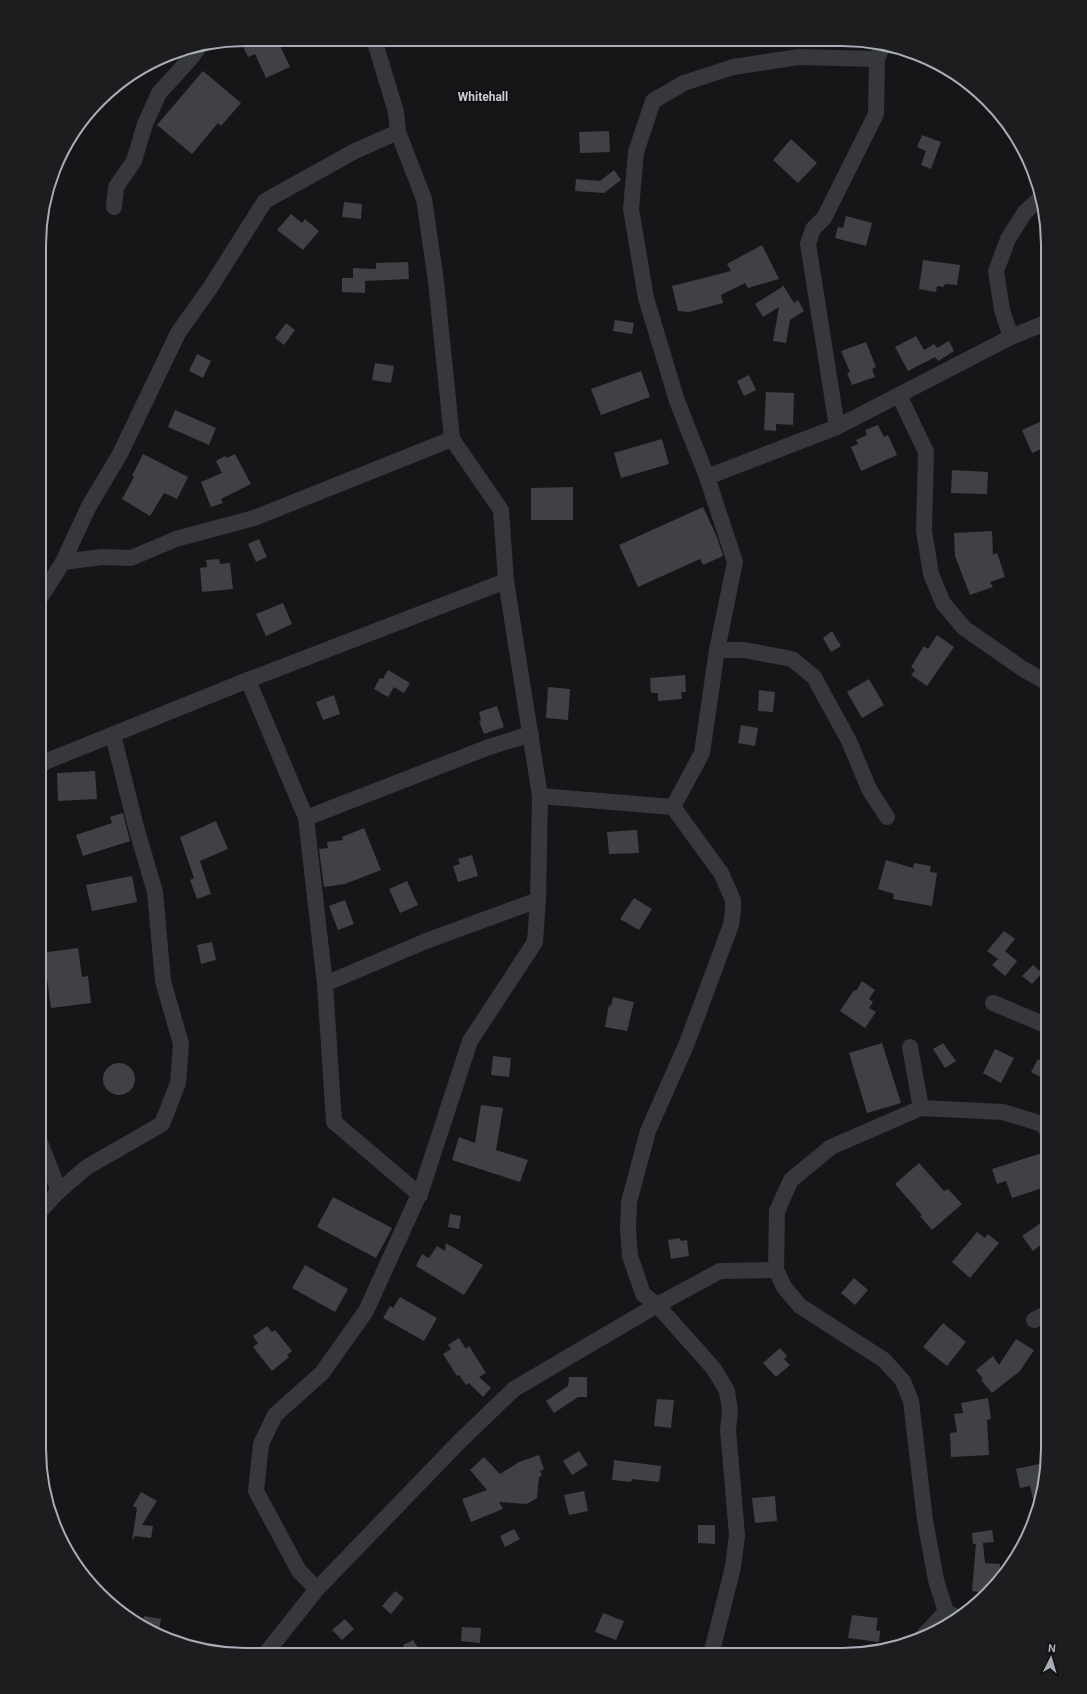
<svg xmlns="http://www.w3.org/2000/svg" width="1087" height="1694" font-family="Roboto,sans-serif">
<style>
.building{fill:#404145}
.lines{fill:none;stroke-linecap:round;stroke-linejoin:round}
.minor{stroke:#37383d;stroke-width:16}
.labels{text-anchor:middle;stroke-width:4;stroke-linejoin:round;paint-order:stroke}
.neighbourhood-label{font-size:12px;font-weight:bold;fill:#c9ccd4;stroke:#111113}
.rim{fill:none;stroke:#a8adb8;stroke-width:2}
</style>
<rect width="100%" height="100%" fill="#161618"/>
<g class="building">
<polygon points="245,39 277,39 290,67 266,78 255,54 248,57 240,40"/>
<polygon points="203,71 241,103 221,126 218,123 192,154 157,125"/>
<polygon points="609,131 610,152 580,153 579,132"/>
<polygon points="922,135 941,142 931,169 921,165 926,151 917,147"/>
<polygon points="791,139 817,163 798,183 773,160"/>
<polygon points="614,170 621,180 604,193 575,191 576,179 600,181"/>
<polygon points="344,202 362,204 361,219 342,217"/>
<polygon points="291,214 302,223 305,219 319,231 303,250 277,230"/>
<polygon points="846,216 872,223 866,246 835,238 838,227 843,228"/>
<polygon points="762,245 779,279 748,288 745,283 721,295 723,303 689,312 678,311 672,286 731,271 727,264"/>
<polygon points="923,260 960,265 957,285 945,284 944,287 937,286 936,292 919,289"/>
<polygon points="408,262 409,279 365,281 365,293 342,292 342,278 353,278 353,268 376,269 376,263"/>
<polygon points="783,285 794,303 798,300 804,311 790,320 786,343 773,341 779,307 763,317 755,304 782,287"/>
<polygon points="615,320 634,323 632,334 613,331"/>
<polygon points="286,323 295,330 284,345 275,338"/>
<polygon points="916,336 924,350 934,344 937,348 949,341 954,351 938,361 935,357 908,371 895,347"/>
<polygon points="866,342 876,367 872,369 875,377 852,385 847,373 850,372 841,351"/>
<polygon points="197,354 211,361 203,378 189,371"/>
<polygon points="375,363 394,366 391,383 372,380"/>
<polygon points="641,371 650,397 601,415 591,389"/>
<polygon points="749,375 756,390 744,396 737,381"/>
<polygon points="766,392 794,393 793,425 776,424 776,431 764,430"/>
<polygon points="175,410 216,428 209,445 168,427"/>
<polygon points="1042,421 1048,434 1048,446 1032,453 1022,430"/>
<polygon points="878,425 884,437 888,435 897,455 861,471 851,447 858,444 856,440 867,435 865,430"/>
<polygon points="662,439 669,464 621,478 614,453"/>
<polygon points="143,454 188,477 177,499 164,493 150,516 122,499 134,477 132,476"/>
<polygon points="235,454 251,484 221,499 223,503 211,507 201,482 222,473 216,461 225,456 227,458"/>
<polygon points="952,470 988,472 987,494 951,493"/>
<polygon points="573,487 573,520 531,520 531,488"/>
<polygon points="703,507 717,537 723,556 703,565 700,559 638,587 619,545"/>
<polygon points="992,531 993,555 997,553 1005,577 990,582 993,587 970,595 955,556 954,533"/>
<polygon points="259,539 267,557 256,562 248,544"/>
<polygon points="219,559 220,564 230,563 233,589 202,592 200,568 207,567 206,560"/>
<polygon points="283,603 292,624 266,636 256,614"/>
<polygon points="832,631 841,646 831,652 823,638"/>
<polygon points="937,635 954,647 927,686 911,675 915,670 911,667 924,646 928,649"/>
<polygon points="388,670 410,683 404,693 394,687 388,697 374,689 380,678 383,679"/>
<polygon points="685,675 686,692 681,692 682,699 658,701 658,693 651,693 650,678"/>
<polygon points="869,679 884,705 862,718 847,692"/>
<polygon points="548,687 570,689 568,720 546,718"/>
<polygon points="759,690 775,692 773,712 758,711"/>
<polygon points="334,695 340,714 323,720 316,702"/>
<polygon points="497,706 504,727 484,734 479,721 481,721 479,712"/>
<polygon points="741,725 758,728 755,746 738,743"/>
<polygon points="95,771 97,799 58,801 57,773"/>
<polygon points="123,813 130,841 83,856 76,835 112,823 110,817"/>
<polygon points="216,821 228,849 200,861 211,894 197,899 190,880 194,878 180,837"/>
<polygon points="364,828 381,870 345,884 324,887 319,849 328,848 327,842 343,840 342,837"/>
<polygon points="637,830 639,853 609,854 607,832"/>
<polygon points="472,855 478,876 458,882 453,866 460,864 458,859"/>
<polygon points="886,860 913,868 914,863 931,866 930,872 937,873 932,906 893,899 894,894 878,889"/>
<polygon points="132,876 137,902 92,911 86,885"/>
<polygon points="407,881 418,905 400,913 389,889"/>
<polygon points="634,898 652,909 639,930 620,919"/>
<polygon points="345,900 354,924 338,930 329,906"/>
<polygon points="1004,931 1015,939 1005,951 1017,961 1005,976 992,965 998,959 987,951"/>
<polygon points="212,942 216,960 201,964 197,945"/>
<polygon points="78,948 82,977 88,976 91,1003 51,1008 47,979 41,980 40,953"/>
<polygon points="1033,965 1042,973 1032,984 1022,976"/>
<polygon points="862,981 875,990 869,999 873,1002 869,1008 876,1012 865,1028 840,1011 854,990 856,991"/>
<polygon points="613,997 634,1002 627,1031 605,1027 609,1005 611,1006"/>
<polygon points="882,1043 901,1103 867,1113 849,1053"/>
<polygon points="943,1043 956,1061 945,1068 933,1049"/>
<polygon points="995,1049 1014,1058 1001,1083 983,1073"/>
<polygon points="493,1056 511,1058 509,1077 491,1075"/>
<polygon points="1038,1059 1048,1064 1048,1081 1031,1072"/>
<circle cx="119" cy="1079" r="16"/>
<polygon points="481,1105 503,1108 496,1150 528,1160 520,1182 452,1160 459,1137 475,1143"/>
<polygon points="1045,1152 1048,1160 1048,1186 1012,1198 1006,1181 997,1184 992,1169"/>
<polygon points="919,1163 944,1191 948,1189 962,1204 932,1230 920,1216 922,1215 895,1184"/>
<polygon points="333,1197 392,1228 376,1258 317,1227"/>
<polygon points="450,1214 461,1216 459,1229 448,1227"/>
<polygon points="1048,1218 1048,1239 1033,1251 1022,1236"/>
<polygon points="977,1232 985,1238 988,1234 999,1243 970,1278 952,1262"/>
<polygon points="680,1238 681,1241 687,1240 689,1256 671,1259 668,1240"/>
<polygon points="446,1243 483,1265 464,1295 416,1266 422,1254 429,1258 437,1246 445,1251"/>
<polygon points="305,1265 348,1289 335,1312 292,1288"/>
<polygon points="854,1278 868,1290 855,1305 841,1293"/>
<polygon points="400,1297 437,1318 424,1341 383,1318 390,1306 393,1308"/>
<polygon points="943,1323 966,1342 947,1366 923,1347"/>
<polygon points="267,1326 272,1332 275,1330 292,1351 287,1355 289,1357 272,1371 253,1347 258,1343 253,1336"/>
<polygon points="459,1338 466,1349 469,1346 486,1373 479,1377 491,1388 483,1397 469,1383 466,1385 459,1375 457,1376 443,1354 451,1349 448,1345"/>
<polygon points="1016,1339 1034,1350 1020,1371 992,1393 981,1380 983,1379 976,1370 993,1356 999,1365"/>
<polygon points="780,1348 787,1356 784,1359 790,1365 776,1377 763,1363"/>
<polygon points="569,1377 587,1377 587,1397 578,1397 554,1413 546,1401 568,1386"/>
<polygon points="988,1398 991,1419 987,1420 989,1455 951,1457 950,1433 957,1432 954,1414 963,1413 961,1403"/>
<polygon points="657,1399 674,1400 671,1428 654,1426"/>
<polygon points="579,1451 588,1465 572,1475 563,1461"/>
<polygon points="539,1455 544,1469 540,1471 542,1476 539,1477 537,1498 527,1504 499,1502 503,1509 471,1522 462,1499 487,1490 470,1470 484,1457 500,1474 519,1462"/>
<polygon points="614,1460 661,1466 659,1482 632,1479 631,1482 612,1480"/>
<polygon points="1048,1462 1037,1515 1037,1516 1030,1486 1020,1488 1016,1469"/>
<polygon points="584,1491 588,1511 569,1515 564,1495"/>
<polygon points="141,1492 157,1501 142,1525 153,1526 151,1538 135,1536 132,1541 137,1508 133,1506"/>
<polygon points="775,1496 777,1521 755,1523 752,1498"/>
<polygon points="698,1525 715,1525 715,1544 698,1543"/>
<polygon points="514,1529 520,1539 505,1547 500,1536"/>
<polygon points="992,1530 994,1542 983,1543 985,1563 1000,1564 999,1579 986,1593 972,1591 976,1544 973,1544 972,1533"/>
<polygon points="395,1591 404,1598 391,1614 382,1606"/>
<polygon points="603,1613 624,1621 616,1640 595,1632"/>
<polygon points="852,1615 878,1618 876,1630 880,1631 879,1642 848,1638"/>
<polygon points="144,1616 161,1619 158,1635 142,1625"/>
<polygon points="345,1619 354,1629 342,1640 332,1630"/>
<polygon points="462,1627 481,1628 480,1643 461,1641"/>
<polygon points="413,1640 419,1649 408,1654 403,1645"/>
</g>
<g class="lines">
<g class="minor">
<polyline points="374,39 396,112 398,132 424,199 436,281 452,439 501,510 506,581 540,796 673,807 721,873 733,900 733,911 731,925 687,1043 648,1131 629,1202 628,1230 630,1256 643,1294 657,1305 714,1369 727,1391 730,1410 728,1430 737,1535 733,1567 711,1655"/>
<polyline points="883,45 877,59 876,114 824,218 813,229 808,244 837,427 1011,337 1048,322"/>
<polyline points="114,207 116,187 134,161 145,124 159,93 191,58 198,48"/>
<polyline points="1011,337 1002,310 996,271 1008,239 1025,212 1039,199"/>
<polyline points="899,395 926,452 924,531 931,574 943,603 964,628 1023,669 1048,683"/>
<polyline points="707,477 677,401 646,298 631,209 636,152 653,101 684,83 733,67 799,57 877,59"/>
<polyline points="63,562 102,557 131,558 176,539 254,518 452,439"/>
<polyline points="40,598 63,562 89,506 120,454 178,333 210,288 265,201 355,151 398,132"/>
<polyline points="717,650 744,650 792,659 814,677 849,741 869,789 887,817"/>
<polyline points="248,680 306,818 325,984 334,1122 420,1195"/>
<polyline points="40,764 248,680 506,581"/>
<polyline points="673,807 702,753 717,650 735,562 707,477 837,427"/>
<polyline points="306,818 489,747 531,734"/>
<polyline points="325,984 426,941 538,900"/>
<polyline points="993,1003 1048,1026"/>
<polyline points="910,1047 921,1108"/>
<polyline points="39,1140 59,1191"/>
<polyline points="39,1212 59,1191 87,1167 162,1124 178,1083 181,1044 163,981 155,892 136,827 113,735"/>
<polyline points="1034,1320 1048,1313"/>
<polyline points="317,1589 299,1571 256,1491 261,1444 275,1415 322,1373 366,1311 422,1188 470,1041 535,942 538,900 540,796"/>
<polyline points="958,1618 946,1612 936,1580 925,1520 911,1401 903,1381 884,1360 800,1306 784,1287 776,1270 777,1211 791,1180 831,1147 921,1108 1003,1112 1042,1124 1048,1132"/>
<polyline points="919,1640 946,1612"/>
<polyline points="266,1653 317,1589 460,1441 514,1389 657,1305 720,1271 776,1270"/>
</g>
</g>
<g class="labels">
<g class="neighbourhood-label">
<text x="483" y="101">Whitehall</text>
</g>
</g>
<path d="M0 0H1087V1694H0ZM245 46H842A199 199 0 0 1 1041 245V1449A199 199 0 0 1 842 1648H245A199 199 0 0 1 46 1449V245A199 199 0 0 1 245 46Z" fill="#1d1d20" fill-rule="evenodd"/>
<path class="rim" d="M245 46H842A199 199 0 0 1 1041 245V1449A199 199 0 0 1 842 1648H245A199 199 0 0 1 46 1449V245A199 199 0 0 1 245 46Z"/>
<g transform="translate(1051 1658) rotate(5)" stroke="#111113" stroke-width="3" paint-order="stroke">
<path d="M0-3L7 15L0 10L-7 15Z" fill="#a8adb8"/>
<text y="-6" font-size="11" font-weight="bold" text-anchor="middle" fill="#a8adb8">N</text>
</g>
</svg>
